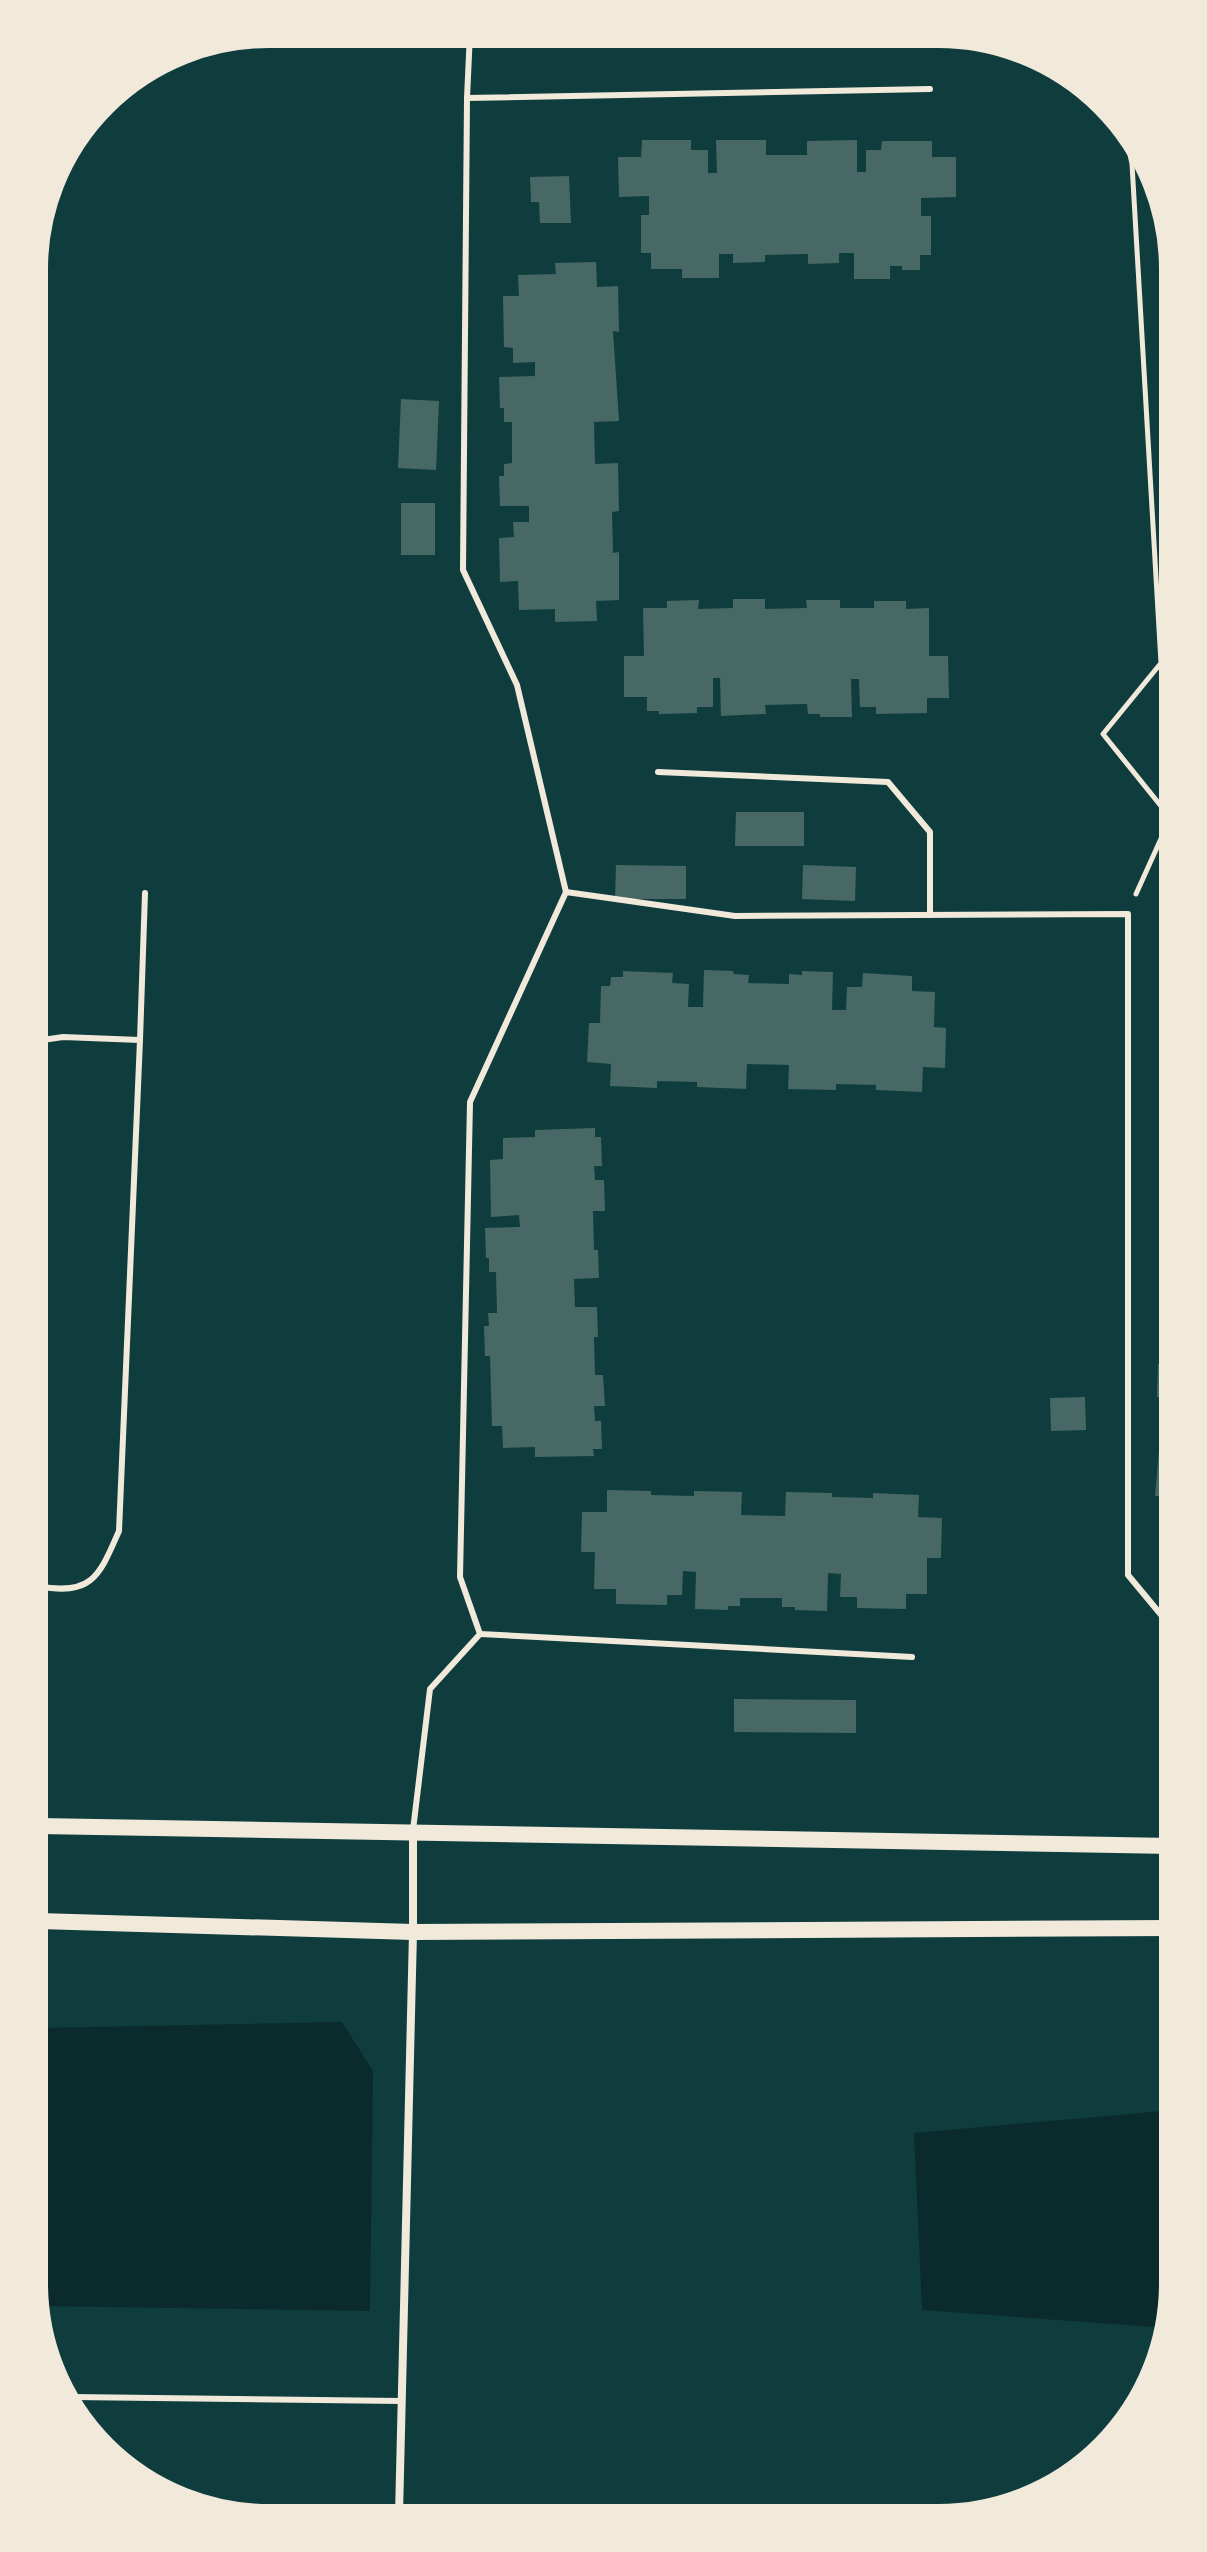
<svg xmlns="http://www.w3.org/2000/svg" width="1207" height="2552" font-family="Manrope,sans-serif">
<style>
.water{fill:#0a2a2b}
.building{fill:#486865}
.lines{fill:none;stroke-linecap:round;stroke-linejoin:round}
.path{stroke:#f1e9da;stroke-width:5}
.service{stroke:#f1e9da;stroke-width:6}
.minor{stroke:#f1e9da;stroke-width:8}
.secondary{stroke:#f1e9da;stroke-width:16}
.rim{fill:none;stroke:#f1e9da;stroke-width:4}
</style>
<rect width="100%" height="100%" fill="#0f3d3e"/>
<g class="water">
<polygon points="342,2022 373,2071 370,2311 40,2306 39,2028"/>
<polygon points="1174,2110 1174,2299 1168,2328 922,2310 914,2133"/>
</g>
<g class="building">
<polygon points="642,140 691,140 691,150 708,150 708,173 717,173 716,140 766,140 766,155 807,155 807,141 857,140 857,172 866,172 866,150 881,150 882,141 932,141 932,157 956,157 956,197 921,198 921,216 931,216 931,255 920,255 920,270 902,270 902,266 890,266 890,279 854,279 854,253 839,253 839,263 808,264 808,254 765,255 765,262 733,263 733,254 719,254 719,278 682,278 682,269 651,269 651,253 641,253 641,215 649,215 649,196 619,197 618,157 641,157"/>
<polygon points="569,176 571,223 540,223 539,202 531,202 530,177"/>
<polygon points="596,262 597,287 618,286 619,332 613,331 619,421 594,422 595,464 618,463 619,511 612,512 613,553 619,552 619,600 596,601 597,621 555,622 555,609 519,610 518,581 500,582 499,538 514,537 513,522 529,522 529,506 500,506 499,476 504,476 504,464 512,463 512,422 504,422 504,408 500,408 499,377 535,376 535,362 513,363 513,348 504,347 503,296 519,296 518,275 556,274 555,263"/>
<polygon points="401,399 439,401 436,470 398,468"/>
<rect x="401" y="503" width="34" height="52"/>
<polygon points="733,599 765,599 765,609 807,608 806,600 840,600 840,608 874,608 874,601 906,601 906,609 929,608 929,656 948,656 949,698 927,698 927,713 876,714 876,707 860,707 859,679 851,679 852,717 820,717 820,714 808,714 807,704 765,705 766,714 721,716 720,678 713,678 713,707 697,707 697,713 659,714 659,711 647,711 647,697 624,697 624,656 644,656 643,608 667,608 667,601 699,600 698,609 733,608"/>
<polygon points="736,812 804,812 804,846 735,846"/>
<polygon points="616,865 686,866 686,899 615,899"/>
<polygon points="803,865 856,867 855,901 802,899"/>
<polygon points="704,970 733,971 734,974 749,975 748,983 789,984 789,974 802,975 802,971 833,972 832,1010 846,1010 847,987 862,987 863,973 912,976 912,991 935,992 934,1027 946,1028 945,1068 923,1067 922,1092 876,1090 876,1085 836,1084 836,1090 788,1089 789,1065 747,1064 746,1089 697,1087 697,1082 657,1081 657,1088 610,1086 611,1064 587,1062 589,1023 600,1023 601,986 610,986 611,977 623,977 623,971 673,973 672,983 689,984 688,1007 703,1007"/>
<polygon points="595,1128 595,1137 601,1137 602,1166 594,1166 595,1180 604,1180 605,1211 593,1211 594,1250 598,1250 599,1278 574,1279 575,1307 597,1307 598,1337 594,1337 595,1375 603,1375 605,1406 594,1406 595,1421 601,1421 602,1449 593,1449 594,1456 535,1457 535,1447 503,1448 502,1426 492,1426 490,1356 485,1356 484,1326 489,1326 488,1313 497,1313 496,1272 489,1272 489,1258 486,1258 485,1228 520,1227 519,1215 491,1217 490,1160 503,1159 503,1138 535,1137 535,1130"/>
<polygon points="1163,1297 1171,1297 1171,1357 1162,1357"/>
<polygon points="1158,1364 1171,1365 1172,1496 1155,1496 1159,1451 1167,1452 1168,1411 1160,1411 1161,1397 1157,1397"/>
<polygon points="1085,1397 1086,1430 1051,1431 1050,1398"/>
<polygon points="607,1490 651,1491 651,1495 694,1496 694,1491 742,1492 741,1515 785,1516 786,1492 832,1493 832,1497 873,1498 873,1493 919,1495 918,1517 942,1518 941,1558 927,1558 927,1594 906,1594 906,1609 857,1608 857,1597 840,1597 841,1574 828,1573 827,1611 795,1610 795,1607 782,1607 782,1598 740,1598 740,1606 728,1606 728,1610 695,1609 696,1572 683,1571 682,1595 667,1595 667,1605 616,1604 616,1589 594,1589 595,1552 581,1552 582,1512 607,1512"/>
<polygon points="1159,1498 1172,1499 1172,1564 1159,1563"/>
<polygon points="734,1699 856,1700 856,1733 734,1732"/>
</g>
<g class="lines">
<g class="path">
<polyline points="1128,145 1132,164 1161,663 1103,734 1169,816"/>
<polyline points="1136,894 1169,821"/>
</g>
<g class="service">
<polyline points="467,98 470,33"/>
<polyline points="658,772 888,782 930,832 930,915"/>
<polyline points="566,892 517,685 463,570 467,98 930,89"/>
<polyline points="140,1040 145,893"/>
<path d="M36 1041 63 1037 140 1040 119 1531C100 1574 93 1597 38 1586"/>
<polyline points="480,1634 912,1657"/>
<polyline points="413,1830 430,1689 480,1634 460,1577 470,1102 566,892 735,916 1128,914 1128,1575 1172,1628"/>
<polyline points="73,2397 401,2401"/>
</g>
<polyline class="minor" points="399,2515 413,1932 413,1834"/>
<g class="secondary">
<polyline points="39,1826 1173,1846"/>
<polyline points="39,1921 413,1932 1173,1928"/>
</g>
</g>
<path d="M0 0H1207V2552H0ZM269 46H938A223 223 0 0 1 1161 269V2283A223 223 0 0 1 938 2506H269A223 223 0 0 1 46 2283V269A223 223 0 0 1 269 46Z" fill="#f1e9da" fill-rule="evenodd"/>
<path class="rim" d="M269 46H938A223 223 0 0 1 1161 269V2283A223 223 0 0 1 938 2506H269A223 223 0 0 1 46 2283V269A223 223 0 0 1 269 46Z"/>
</svg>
